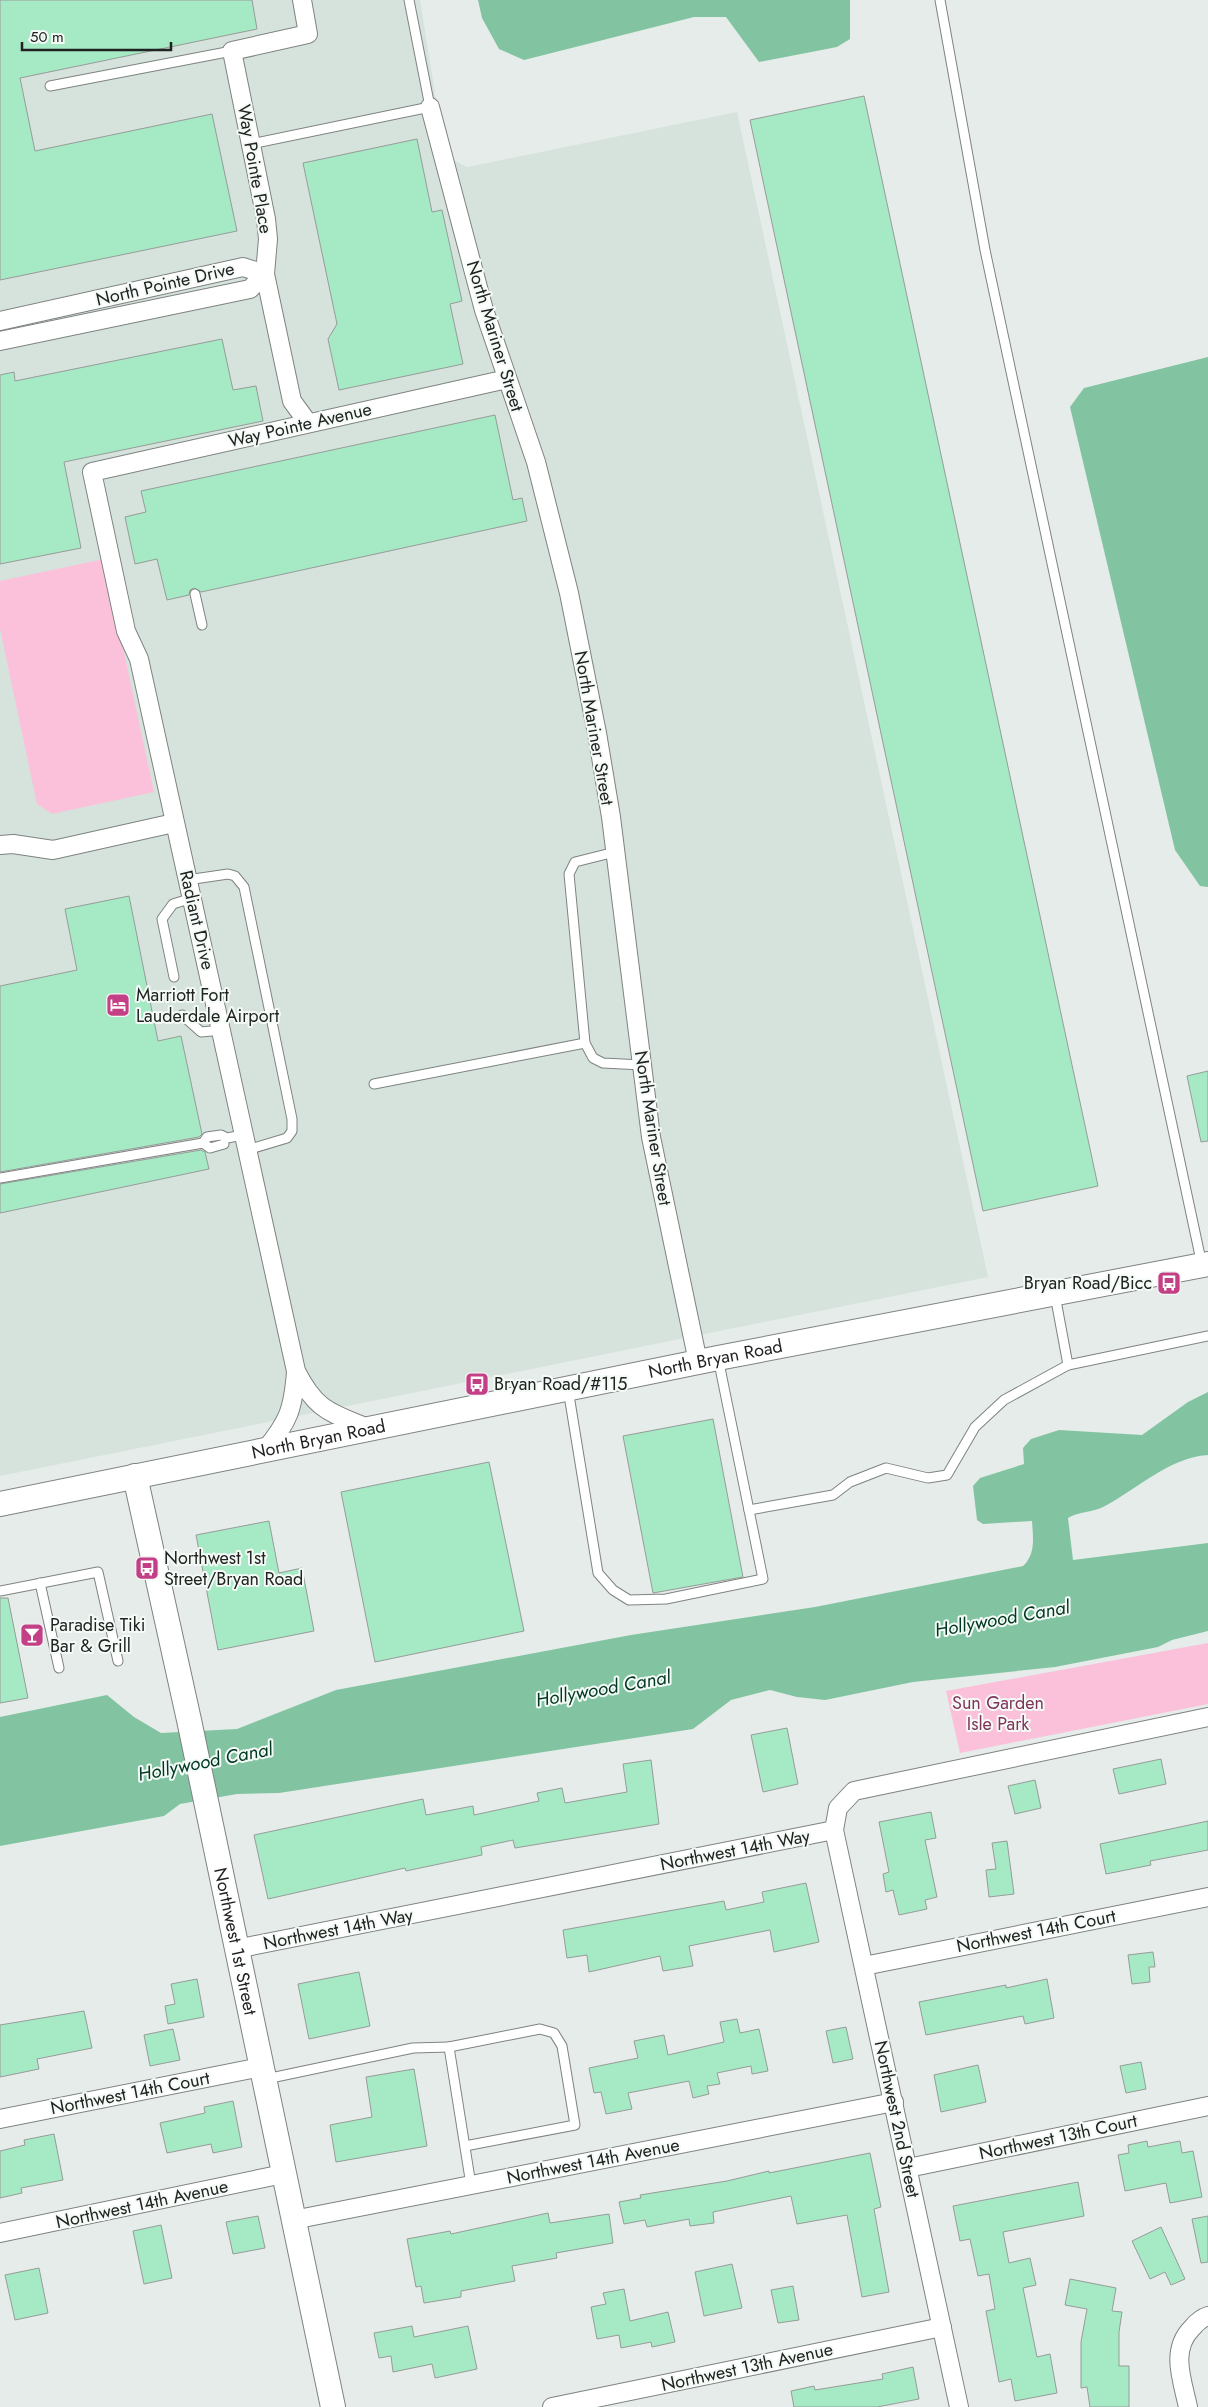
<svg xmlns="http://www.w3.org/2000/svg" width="1208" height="2407" font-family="Jost,sans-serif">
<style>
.built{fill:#d6e3dc}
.green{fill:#fcc1da}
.water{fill:#82c4a2}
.building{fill:#a5e9c5;stroke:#979c99}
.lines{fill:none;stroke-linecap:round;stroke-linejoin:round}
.lane-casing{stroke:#7e8380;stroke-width:11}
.street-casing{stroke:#7e8380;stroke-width:20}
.secondary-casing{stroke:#7e8380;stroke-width:26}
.lane{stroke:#fff;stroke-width:9}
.street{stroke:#fff;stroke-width:18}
.secondary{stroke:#fff;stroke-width:24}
.labels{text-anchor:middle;stroke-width:4;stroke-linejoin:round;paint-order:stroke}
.street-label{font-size:18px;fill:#212322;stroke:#f4faf6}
.poi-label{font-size:18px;fill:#212322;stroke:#f4faf6;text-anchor:start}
.park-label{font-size:18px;fill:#80345a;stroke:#f4faf6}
.water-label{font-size:19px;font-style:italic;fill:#003721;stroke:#f4faf6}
</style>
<rect width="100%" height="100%" fill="#e6ece9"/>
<polygon class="built" points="0,0 420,0 445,156 467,167 737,112 988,1277 0,1476"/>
<g class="green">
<polygon points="104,559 154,792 52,814 37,804 0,629 0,581"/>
<polygon points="1208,1643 1208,1704 960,1753 946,1691"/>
</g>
<g class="water">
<polygon points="478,0 850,0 850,39 837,47 759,62 726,17 694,17 524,60 499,49 482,18"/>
<polygon points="1208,357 1208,887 1200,886 1175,850 1070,407 1084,388"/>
<path d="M1208 1392V1455C1168 1458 1139 1488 1105 1506 1093 1513 1079 1511 1068 1518L1073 1560 1208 1543V1631L1172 1640 1158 1647 1055 1667 913 1682 825 1700 797 1697 770 1690 731 1700 693 1729 279 1793 237 1794 180 1804 164 1816 0 1846V1717L107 1695 134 1717 161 1733 237 1729 336 1690 631 1635 815 1607 1023 1566C1036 1554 1033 1537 1032 1521L983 1524 977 1520 973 1486 980 1478 1024 1464 1023 1448 1031 1439 1059 1430 1142 1435 1188 1402Z"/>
</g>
<g class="building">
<polygon points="0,0 252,0 257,29 20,78 35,151 212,114 237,231 0,280"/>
<polygon points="864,96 1098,1186 983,1211 750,120"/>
<polygon points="417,139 432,212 442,210 462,301 450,304 463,364 339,390 328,339 337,324 303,163"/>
<polygon points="222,339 233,390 256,386 263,421 64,462 81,548 0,564 0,375 14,372 15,381"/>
<polygon points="495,415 513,500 522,498 527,521 201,592 194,588 190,590 189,595 167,600 157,559 135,564 125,517 146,512 141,491"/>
<polygon points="129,896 158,1041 181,1036 202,1134 199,1137 0,1172 0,986 77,970 65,909"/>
<polygon points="1208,1071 1208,1141 1201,1142 1187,1076"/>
<polygon points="201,1150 205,1152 209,1169 0,1213 0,1184"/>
<polygon points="713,1419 743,1577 653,1593 623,1436"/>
<polygon points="489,1462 524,1631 375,1662 341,1492"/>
<polygon points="269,1521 279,1573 302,1568 314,1631 218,1650 196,1535"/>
<polygon points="0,1598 8,1598 28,1698 0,1703"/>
<polygon points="787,1728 798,1784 763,1792 751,1735"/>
<polygon points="1161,1759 1166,1784 1119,1794 1113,1769"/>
<polygon points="651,1760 659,1824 515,1848 513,1840 481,1847 482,1855 406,1871 405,1868 268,1899 254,1835 423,1799 426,1815 473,1806 474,1815 539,1801 537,1793 562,1788 565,1803 627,1792 623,1764"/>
<polygon points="1035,1780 1041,1808 1015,1814 1008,1786"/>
<polygon points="931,1812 936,1838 925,1840 937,1897 925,1900 927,1909 899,1915 893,1890 886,1892 883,1874 889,1872 879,1822"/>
<polygon points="1208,1821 1208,1850 1150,1861 1151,1865 1106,1874 1100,1844"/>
<polygon points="1007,1841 1014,1894 989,1897 986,1870 996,1869 992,1843"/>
<polygon points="806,1883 819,1942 774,1952 770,1930 689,1946 693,1966 663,1971 660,1956 589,1972 587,1955 567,1958 563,1930 724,1901 726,1910 764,1902 762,1892"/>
<polygon points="1153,1952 1155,1967 1149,1967 1150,1982 1132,1984 1128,1955"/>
<polygon points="359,1972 370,2026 309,2039 298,1984"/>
<polygon points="197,1979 204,2017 168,2024 165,2006 175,2004 171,1984"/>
<polygon points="1047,1979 1054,2018 1025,2024 1023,2016 926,2035 919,2002 1006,1985 1006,1988"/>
<polygon points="84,2011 92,2048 37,2059 39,2069 0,2077 0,2025"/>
<polygon points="737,2019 740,2033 759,2029 768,2071 752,2074 751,2066 717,2073 720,2084 707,2086 709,2094 693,2098 689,2081 628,2093 632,2109 606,2114 601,2092 594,2093 589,2068 638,2058 634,2041 664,2035 668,2055 724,2042 720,2022"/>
<polygon points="846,2027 853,2059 833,2063 826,2031"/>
<polygon points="173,2029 180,2060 150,2066 144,2035"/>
<polygon points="1141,2062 1146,2089 1126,2093 1120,2066"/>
<polygon points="978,2065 986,2102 941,2112 934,2075"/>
<polygon points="414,2069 427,2146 336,2162 330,2125 372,2117 366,2077"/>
<polygon points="233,2101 242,2147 213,2153 211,2144 167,2153 160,2123 205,2113 204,2107"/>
<polygon points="54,2134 63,2180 21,2188 22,2193 0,2198 0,2151 25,2145 24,2140"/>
<polygon points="1147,2141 1148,2147 1180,2141 1182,2153 1193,2151 1202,2197 1170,2203 1166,2183 1125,2191 1118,2155 1129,2153 1128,2145"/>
<polygon points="870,2153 881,2207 874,2209 889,2292 862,2297 847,2215 797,2224 791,2196 713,2212 714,2223 690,2226 689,2219 647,2227 645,2220 624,2224 619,2202 641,2198 640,2195 727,2181 769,2171 769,2173"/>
<polygon points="1078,2182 1084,2216 1003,2232 1009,2263 1030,2258 1036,2285 1023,2288 1037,2357 1050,2354 1057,2393 1015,2401 1011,2379 999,2382 996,2365 986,2311 995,2309 989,2274 978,2276 970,2239 960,2241 953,2206"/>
<polygon points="548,2213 550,2223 609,2214 613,2243 556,2253 557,2258 512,2266 515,2281 461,2291 461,2297 424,2303 421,2286 416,2287 407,2239 450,2231 451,2234"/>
<polygon points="258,2216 265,2248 233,2254 226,2222"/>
<polygon points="1208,2216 1208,2262 1201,2263 1192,2219"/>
<polygon points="161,2225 172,2278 144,2284 133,2231"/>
<polygon points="1161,2227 1185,2279 1171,2285 1165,2272 1150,2279 1132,2241"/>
<polygon points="732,2264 742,2308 704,2316 695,2272"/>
<polygon points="39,2268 48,2313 15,2320 5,2275"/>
<polygon points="1070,2279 1116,2288 1112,2311 1122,2312 1119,2332 1119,2366 1129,2366 1129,2407 1090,2407 1087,2387 1081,2388 1081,2342 1087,2309 1065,2305"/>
<polygon points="793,2286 799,2320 778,2323 771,2290"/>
<polygon points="624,2289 630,2321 668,2312 675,2342 652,2347 651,2342 621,2348 619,2335 597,2339 591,2307 606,2304 603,2293"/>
<polygon points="412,2326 414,2337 468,2326 477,2369 435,2378 432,2364 393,2372 391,2356 379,2358 374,2333"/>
<polygon points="913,2367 919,2399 877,2407 794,2407 791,2391 814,2386 815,2390 883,2379 882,2374"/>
</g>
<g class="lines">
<g class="lane-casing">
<g id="lane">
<polyline points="940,0 985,250 1202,1265"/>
<polyline points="50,86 232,51"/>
<polyline points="251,144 430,107 409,0"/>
<polyline points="195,594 202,625"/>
<polyline points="615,852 575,862 569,874 585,1043 593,1058 603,1063 642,1065"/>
<polyline points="187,880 228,874 235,876 244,887 292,1119 292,1131 287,1138 247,1150"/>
<polyline points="174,977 162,919 173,904 192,898"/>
<polyline points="182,1015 201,1032 222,1030"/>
<polyline points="374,1084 585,1043"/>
<polyline points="203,1143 207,1137 221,1135 227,1138 243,1135"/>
<polyline points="0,1178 203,1143 210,1148 224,1144"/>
<polyline points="1055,1295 1068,1365 1208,1336"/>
<polyline points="568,1389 598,1573 613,1590 629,1600 666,1599 763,1579 718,1358"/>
<polyline points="749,1510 833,1495 850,1482 886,1468 928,1478 947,1475 975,1427 1004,1400 1068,1365"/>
<polyline points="40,1583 59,1668"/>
<polyline points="0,1591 98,1572 118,1661"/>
<polyline points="266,2079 413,2048 449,2047"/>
<polyline points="465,2146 575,2125 562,2046 554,2033 540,2029 449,2047 471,2185"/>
</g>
</g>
<g class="street-casing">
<g id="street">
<polyline points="302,0 308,34 232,51 266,219 268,239 265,274 292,401 308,423"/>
<polyline points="430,107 484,310 536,462 569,593 597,733 611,817 651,1137 698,1362"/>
<polyline points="0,321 243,267 265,274"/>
<polyline points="0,341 250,289 265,274"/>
<polyline points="0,845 13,844 53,850 174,823"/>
<path d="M370 1429C330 1412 317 1412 296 1371L139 659 126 631 92 472 507 379"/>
<path d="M265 1450C289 1421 293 1409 296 1372"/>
<polyline points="834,1830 959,2407"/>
<polyline points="236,1949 834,1830 838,1808 854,1791 1208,1717"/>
<polyline points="864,1966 1208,1897"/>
<polyline points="0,2119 261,2067"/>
<polyline points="908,2168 1208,2106"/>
<polyline points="293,2220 894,2102"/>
<polyline points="0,2233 283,2174"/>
<polyline points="552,2407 942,2327"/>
<path d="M1188 2407C1182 2379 1170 2350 1192 2328 1197 2322 1201 2318 1208 2316"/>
</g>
</g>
<g class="secondary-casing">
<g id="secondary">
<path id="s1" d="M135 1476 189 1720 333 2407"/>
<path id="s2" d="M0 1504 718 1358 1208 1264"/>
</g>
</g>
<use href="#lane" class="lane"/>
<use href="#street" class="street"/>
<use href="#secondary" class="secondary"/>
</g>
<defs>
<g id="hotel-square" transform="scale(1.25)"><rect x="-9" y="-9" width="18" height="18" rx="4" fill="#c44086" stroke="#f4faf6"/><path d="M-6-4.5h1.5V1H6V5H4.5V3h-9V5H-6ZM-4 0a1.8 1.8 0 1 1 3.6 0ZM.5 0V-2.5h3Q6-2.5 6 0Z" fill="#fff"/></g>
<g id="bus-square" transform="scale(1.25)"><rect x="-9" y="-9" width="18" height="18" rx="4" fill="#c44086" stroke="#f4faf6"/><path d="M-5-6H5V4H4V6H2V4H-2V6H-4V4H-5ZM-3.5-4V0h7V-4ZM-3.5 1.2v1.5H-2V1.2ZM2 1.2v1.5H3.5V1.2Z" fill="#fff"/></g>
<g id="bar-square" transform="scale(1.25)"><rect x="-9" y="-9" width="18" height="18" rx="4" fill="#c44086" stroke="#f4faf6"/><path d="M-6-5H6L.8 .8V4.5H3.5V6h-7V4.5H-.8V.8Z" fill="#fff"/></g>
</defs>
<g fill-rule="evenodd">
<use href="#hotel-square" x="118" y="1005"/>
<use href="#bus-square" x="1169" y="1283"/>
<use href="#bus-square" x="477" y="1384"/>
<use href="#bus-square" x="147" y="1568"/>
<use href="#bar-square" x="32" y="1635"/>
</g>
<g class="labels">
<g class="street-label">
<text transform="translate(255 169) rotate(80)" y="6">Way Pointe Place</text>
<text transform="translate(165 284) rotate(-13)" y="6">North Pointe Drive</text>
<text transform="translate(495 336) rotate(73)" y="6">North Mariner Street</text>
<text transform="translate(300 425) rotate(-13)" y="6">Way Pointe Avenue</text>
<text transform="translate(594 728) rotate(80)" y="6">North Mariner Street</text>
<text transform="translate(197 920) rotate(77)" y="6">Radiant Drive</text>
<text transform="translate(653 1128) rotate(81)" y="6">North Mariner Street</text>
<text dy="6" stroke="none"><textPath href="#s2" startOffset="730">North Bryan Road</textPath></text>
<text dy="6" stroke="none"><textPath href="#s2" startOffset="325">North Bryan Road</textPath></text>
<text transform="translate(735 1850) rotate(-11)" y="6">Northwest 14th Way</text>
<text transform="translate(338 1929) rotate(-11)" y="6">Northwest 14th Way</text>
<text transform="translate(1036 1931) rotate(-11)" y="6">Northwest 14th Court</text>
<text dy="6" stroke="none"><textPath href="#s1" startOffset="476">Northwest 1st Street</textPath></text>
<text transform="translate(130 2093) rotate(-11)" y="6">Northwest 14th Court</text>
<text transform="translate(897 2119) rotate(78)" y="6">Northwest 2nd Street</text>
<text transform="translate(1058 2137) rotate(-12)" y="6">Northwest 13th Court</text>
<text transform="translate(593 2161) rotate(-11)" y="6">Northwest 14th Avenue</text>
<text transform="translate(142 2204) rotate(-12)" y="6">Northwest 14th Avenue</text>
<text transform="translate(747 2367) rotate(-12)" y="6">Northwest 13th Avenue</text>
</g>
<g class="poi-label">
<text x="136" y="1001">Marriott Fort<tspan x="136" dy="21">Lauderdale Airport</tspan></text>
<text x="1152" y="1289" text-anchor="end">Bryan Road/Bicc</text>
<text x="494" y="1390">Bryan Road/#115</text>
<text x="164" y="1564">Northwest 1st<tspan x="164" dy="21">Street/Bryan Road</tspan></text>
<text x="50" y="1631">Paradise Tiki<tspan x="50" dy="21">Bar &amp; Grill</tspan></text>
</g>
<g class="park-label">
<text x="998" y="1709">Sun Garden<tspan x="998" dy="21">Isle Park</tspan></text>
</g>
<g class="water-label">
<text transform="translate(1002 1618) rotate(-10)" y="7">Hollywood Canal</text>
<text transform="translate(603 1688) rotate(-10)" y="7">Hollywood Canal</text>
<text transform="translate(205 1761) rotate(-11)" y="7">Hollywood Canal</text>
</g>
</g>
<path d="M22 42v8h149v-8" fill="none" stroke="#212322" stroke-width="2.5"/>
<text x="30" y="42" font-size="15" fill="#212322" stroke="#f4faf6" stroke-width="4" paint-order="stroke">50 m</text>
</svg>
